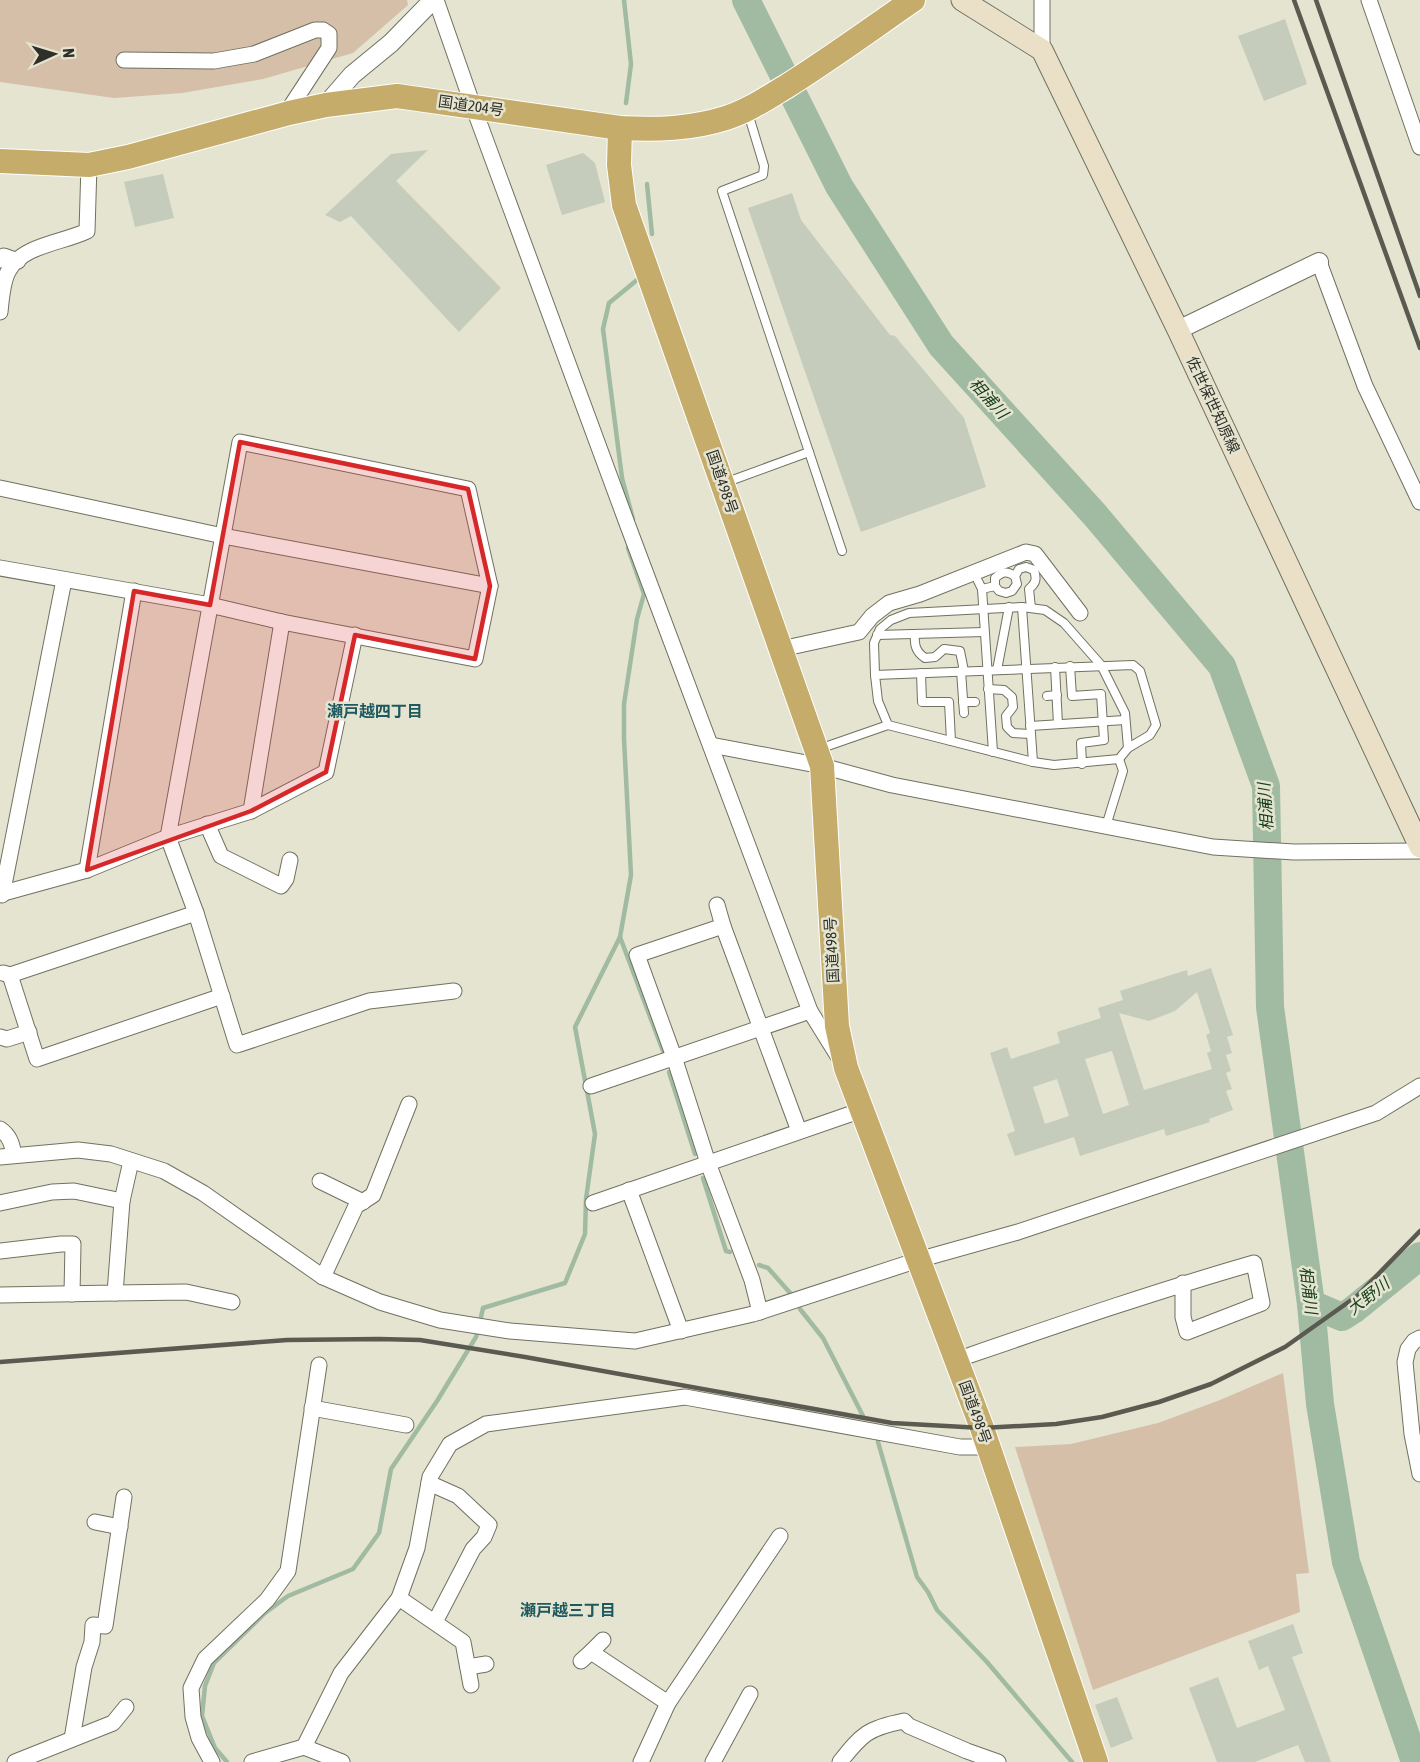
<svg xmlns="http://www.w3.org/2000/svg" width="1420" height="1762" font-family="'Asap Condensed','Noto Sans JP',sans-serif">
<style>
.green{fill:#d5bfa9}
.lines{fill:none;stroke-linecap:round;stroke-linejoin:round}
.stream{stroke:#a1baa2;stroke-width:4.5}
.river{stroke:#a1baa2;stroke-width:28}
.building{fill:#c5ccbb;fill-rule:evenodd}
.service-casing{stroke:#717161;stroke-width:10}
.minor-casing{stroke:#717161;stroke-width:17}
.tertiary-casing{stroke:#717161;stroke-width:20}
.secondary-casing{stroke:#717161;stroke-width:23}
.trunk-casing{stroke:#fff;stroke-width:26}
.service{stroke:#fff;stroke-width:8}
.minor{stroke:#fff;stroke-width:15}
.tertiary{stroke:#fff;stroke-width:18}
.secondary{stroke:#eae0c7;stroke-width:21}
.trunk{stroke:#c6ac6a;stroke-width:24}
.rail{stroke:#5a5a50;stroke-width:4.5}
.marked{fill:#d62828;fill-opacity:0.2;stroke:#d62828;stroke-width:4.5;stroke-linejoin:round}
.labels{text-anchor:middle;stroke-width:5;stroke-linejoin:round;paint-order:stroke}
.street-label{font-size:15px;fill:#2f2f28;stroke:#e4e4d1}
.water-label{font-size:16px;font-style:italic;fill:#18401d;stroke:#e4e4d1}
.neighbourhood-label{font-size:16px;font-weight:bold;fill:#1e595f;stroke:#e4e4d1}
</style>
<rect width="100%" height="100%" fill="#e4e4d1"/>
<g class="green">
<polygon points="0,0 407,0 408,5 353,53 263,79 182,93 114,98 0,82"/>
<polygon points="1283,1373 1309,1573 1296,1574 1300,1612 1093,1690 1015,1447 1071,1444 1158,1423 1220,1400"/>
</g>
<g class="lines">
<g class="stream">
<polyline points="624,0 631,64 626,103"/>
<polyline points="647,184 652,234"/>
<polyline points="633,519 622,478 603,329 609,303 637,280"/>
<polyline points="620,937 663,1051"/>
<polyline points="669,1072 695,1154"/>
<polyline points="703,1178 726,1251 730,1252"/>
<polyline points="759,1265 768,1268 791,1294"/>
<polyline points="800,1309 823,1338 863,1416"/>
<polyline points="480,1322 483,1308 565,1283 585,1234 586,1199 595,1134 575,1027 620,937 631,875 624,739 624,704 637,619 644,594 628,548 630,542"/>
<polyline points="878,1442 917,1577 928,1592 937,1610 987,1662 1072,1762"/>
<polyline points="227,1762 215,1748 202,1716 205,1686 214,1663 265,1613 288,1596 353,1569 379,1533 391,1469 437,1401 476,1337 478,1330"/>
</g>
<g class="river">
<polyline points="746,0 839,186 941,345 1095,515 1222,666 1266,786 1270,1007 1311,1304 1320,1404 1346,1562 1415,1762"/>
<polyline points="1311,1304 1342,1317 1353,1310 1420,1256"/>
</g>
</g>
<g class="building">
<polygon points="1285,19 1307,84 1264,101 1238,36"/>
<polygon points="428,150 396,181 501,288 459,332 351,216 340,222 325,215 391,154"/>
<polygon points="583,153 595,163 605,202 562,215 546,165"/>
<polygon points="163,174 174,218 135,227 124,182"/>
<polygon points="792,193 801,220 890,335 895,336 964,418 986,487 861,532 748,208"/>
<path d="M1211 968 1233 1035 1227 1037 1232 1053 1226 1055 1231 1071 1226 1073 1232 1089 1226 1091 1233 1110 1209 1119 1210 1122 1166 1136 1164 1129 1080 1156 1074 1137 1015 1156 1007 1134 1015 1131 990 1053 1007 1047 1011 1059 1060 1043 1057 1032 1101 1018 1098 1008 1123 1000 1120 991 1187 970 1188 976ZM1197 992 1210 1033 1206 1035 1211 1051 1207 1053 1212 1069 1144 1090 1119 1013 1149 1021 1175 1011ZM1112 1051 1129 1105 1103 1114 1085 1059ZM1057 1079 1069 1116 1045 1124 1033 1087Z"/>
<polygon points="1293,1624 1303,1653 1292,1657 1331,1762 1305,1762 1298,1745 1255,1762 1217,1762 1189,1688 1218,1677 1237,1728 1285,1710 1268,1666 1259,1670 1248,1641"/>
<polygon points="1117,1697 1133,1739 1111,1748 1095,1705"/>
</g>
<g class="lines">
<g class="service-casing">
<g id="service">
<polyline points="809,452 842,551"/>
<polyline points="727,482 809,452 722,191 763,175 764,166 748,113"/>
<polyline points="978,581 982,589 993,752"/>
<path d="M995 586V578C1003 571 1007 571 1015 576"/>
<path d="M982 589 995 586 999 591 1006 593 1012 591 1017 584 1015 576 1019 569 1026 567 1034 570C1037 579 1036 583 1029 589L1031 608"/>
<polygon points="1022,607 1045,610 1064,623 1101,665 1125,713 1128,748 1119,759 1054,765 1033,762 888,725 878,701 875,675 874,643 880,629 891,620 909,613"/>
<polyline points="1022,607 1033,762"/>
<path d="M915 634C914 645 916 652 925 658L935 657 944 649 960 651 964 671"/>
<polyline points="877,635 984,632"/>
<polyline points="1070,666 1072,696 1101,694 1104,740 1081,743 1082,764"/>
<polyline points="1055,667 1058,724"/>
<polyline points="997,670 1009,607"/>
<polyline points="961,671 964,713"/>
<polyline points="921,673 922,702 949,702 951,741"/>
<polyline points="875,675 1133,665 1140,671 1156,725 1150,735 1128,748"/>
<polyline points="988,689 1004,690 1012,697 1013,707 1006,716 1007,727 1013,733 1031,734"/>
<polyline points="1047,696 1057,695"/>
<polyline points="963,702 975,702"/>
<polyline points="1030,726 1125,720"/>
<polyline points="819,749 888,725"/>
<polyline points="1106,826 1123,771 1119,759"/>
</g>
</g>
<g class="minor-casing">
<g id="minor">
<polyline points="436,0 473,106 628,526 810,1011 838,1056"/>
<polyline points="1369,0 1420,147"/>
<polyline points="1042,50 1042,0"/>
<polyline points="124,60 214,61 254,54 315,30 323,30 329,34 329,48 291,106 289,113"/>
<polyline points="0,260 4,256 18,261"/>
<polyline points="1319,262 1365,386 1420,502"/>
<path d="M0 312C1 301 3 279 9 270 23 245 62 243 87 231L89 165"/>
<polyline points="0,488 223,536 490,586"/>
<polyline points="0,568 210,605 282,622 475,659 490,586 468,489 240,442 168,837 196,913 237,1045 369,1001 454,991"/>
<polyline points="781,649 859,632 872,616 889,603 920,594 1026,552 1035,554 1080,613"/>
<polyline points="711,745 822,766 892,785 1213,847 1294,852 1420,851"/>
<polyline points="251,811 282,622"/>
<polyline points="207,824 221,856 281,886 286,879 290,860"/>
<polyline points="87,870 134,591"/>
<polyline points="0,894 87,870 168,837 251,811 326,772 355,635"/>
<polyline points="2,895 64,580"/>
<polyline points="717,905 723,926 799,1131"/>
<polyline points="723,926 637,955 674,1057 708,1163 752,1280 760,1312"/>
<polyline points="3,973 10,975 196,913"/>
<polyline points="10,975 37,1059 222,996"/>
<polyline points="0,1037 7,1039 29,1032"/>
<polyline points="591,1086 810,1011"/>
<path d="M0 1129C10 1136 12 1144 14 1155"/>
<polyline points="0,1157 78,1150 111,1154 164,1171 203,1193 323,1277 380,1302 440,1320 510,1331 635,1341 753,1314 918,1260 1018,1232 1376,1113 1420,1086"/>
<polyline points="320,1181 363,1202"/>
<polyline points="629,1190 681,1331"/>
<polyline points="0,1203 52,1192 74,1191 122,1201"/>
<polyline points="593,1203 862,1110"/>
<polyline points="0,1251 61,1244 73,1244 72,1294"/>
<polyline points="323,1277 356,1206 373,1195 409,1104"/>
<polyline points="115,1293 186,1292 232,1302"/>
<polyline points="0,1295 115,1293 122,1201 131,1161"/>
<polyline points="1420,1338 1414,1341 1408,1349 1405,1362 1412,1434 1420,1474"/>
<path d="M956 1360C1055 1326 1153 1292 1254 1263L1262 1303 1187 1332 1183 1317V1283"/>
<polyline points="312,1408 406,1425"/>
<polyline points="429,1483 458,1496 489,1525 484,1537 473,1549 435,1622"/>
<polyline points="95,1522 120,1527"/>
<polyline points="399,1598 463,1642 471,1685"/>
<polyline points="591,1652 603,1640"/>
<polyline points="581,1661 591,1652 668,1703"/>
<polyline points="468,1667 486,1664"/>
<polyline points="72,1739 84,1667 92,1642 93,1625 105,1626 124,1497"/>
<polyline points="304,1747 341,1673 399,1598 417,1548 430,1477 450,1444 486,1424 685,1397 960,1447 988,1447"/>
<polyline points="15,1762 113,1723 126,1707"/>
<polyline points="212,1762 199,1738 193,1717 191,1688 205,1659 267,1600 288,1571 319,1365"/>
<polyline points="252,1762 304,1747 342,1762"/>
<polyline points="641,1762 668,1703 780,1536"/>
<polyline points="713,1762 750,1694"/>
<path d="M840 1762C862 1734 868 1728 904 1721L909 1726 967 1751 998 1762"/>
</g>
</g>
<g class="tertiary-casing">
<g id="tertiary">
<polyline points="326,105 352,75 391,43 433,0"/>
<polyline points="1178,330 1319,262"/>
</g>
</g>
<g class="secondary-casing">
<polyline id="secondary" points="962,0 1042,50 1178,330 1420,847"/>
</g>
<g class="trunk-casing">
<g id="trunk">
<polyline points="620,128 619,165 624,205 822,766 837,1026 846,1068 982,1428 1096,1762"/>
<path d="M0 161 89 165 128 157 289 113 326 105 397 96 620 128C657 130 691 129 726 118 748 111 767 98 787 86 830 59 871 29 913 0"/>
</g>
</g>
<use href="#service" class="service"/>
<use href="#minor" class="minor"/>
<use href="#tertiary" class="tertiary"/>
<use href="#secondary" class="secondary"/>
<use href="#trunk" class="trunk"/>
<g class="rail">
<polyline points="1294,0 1420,348"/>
<polyline points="1316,0 1420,296"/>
<polyline points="0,1362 287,1340 379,1339 420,1340 525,1357 892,1423 982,1428 1056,1424 1102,1417 1159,1402 1211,1384 1285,1347 1357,1296 1420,1231"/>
</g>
</g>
<path class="marked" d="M240 442 468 489 490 586 475 659 355 635 326 772 251 811 87 870 134 591 210 605Z"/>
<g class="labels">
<g class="street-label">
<text transform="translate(471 106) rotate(8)" y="5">国道204号</text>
<text transform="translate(1213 405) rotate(65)" y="5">佐世保世知原線</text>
<text transform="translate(722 482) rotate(71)" y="5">国道498号</text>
<text transform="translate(832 950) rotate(-93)" y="5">国道498号</text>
<text transform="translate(975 1412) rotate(70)" y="5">国道498号</text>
</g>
<g class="water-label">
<text transform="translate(989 398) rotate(48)" y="6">相浦川</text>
<text transform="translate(1265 807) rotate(-94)" y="6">相浦川</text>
<text transform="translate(1309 1290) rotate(83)" y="6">相浦川</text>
<text transform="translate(1368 1296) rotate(-38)" y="6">大野川</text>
</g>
<g class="neighbourhood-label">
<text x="375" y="717">瀬戸越四丁目</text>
<text x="568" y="1616">瀬戸越三丁目</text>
</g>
</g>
<g transform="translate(54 54) rotate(86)" stroke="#e4e4d1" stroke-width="4.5" paint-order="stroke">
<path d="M0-4.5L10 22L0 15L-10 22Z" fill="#2f2f28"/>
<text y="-9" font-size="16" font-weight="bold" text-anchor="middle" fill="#2f2f28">N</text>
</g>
</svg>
